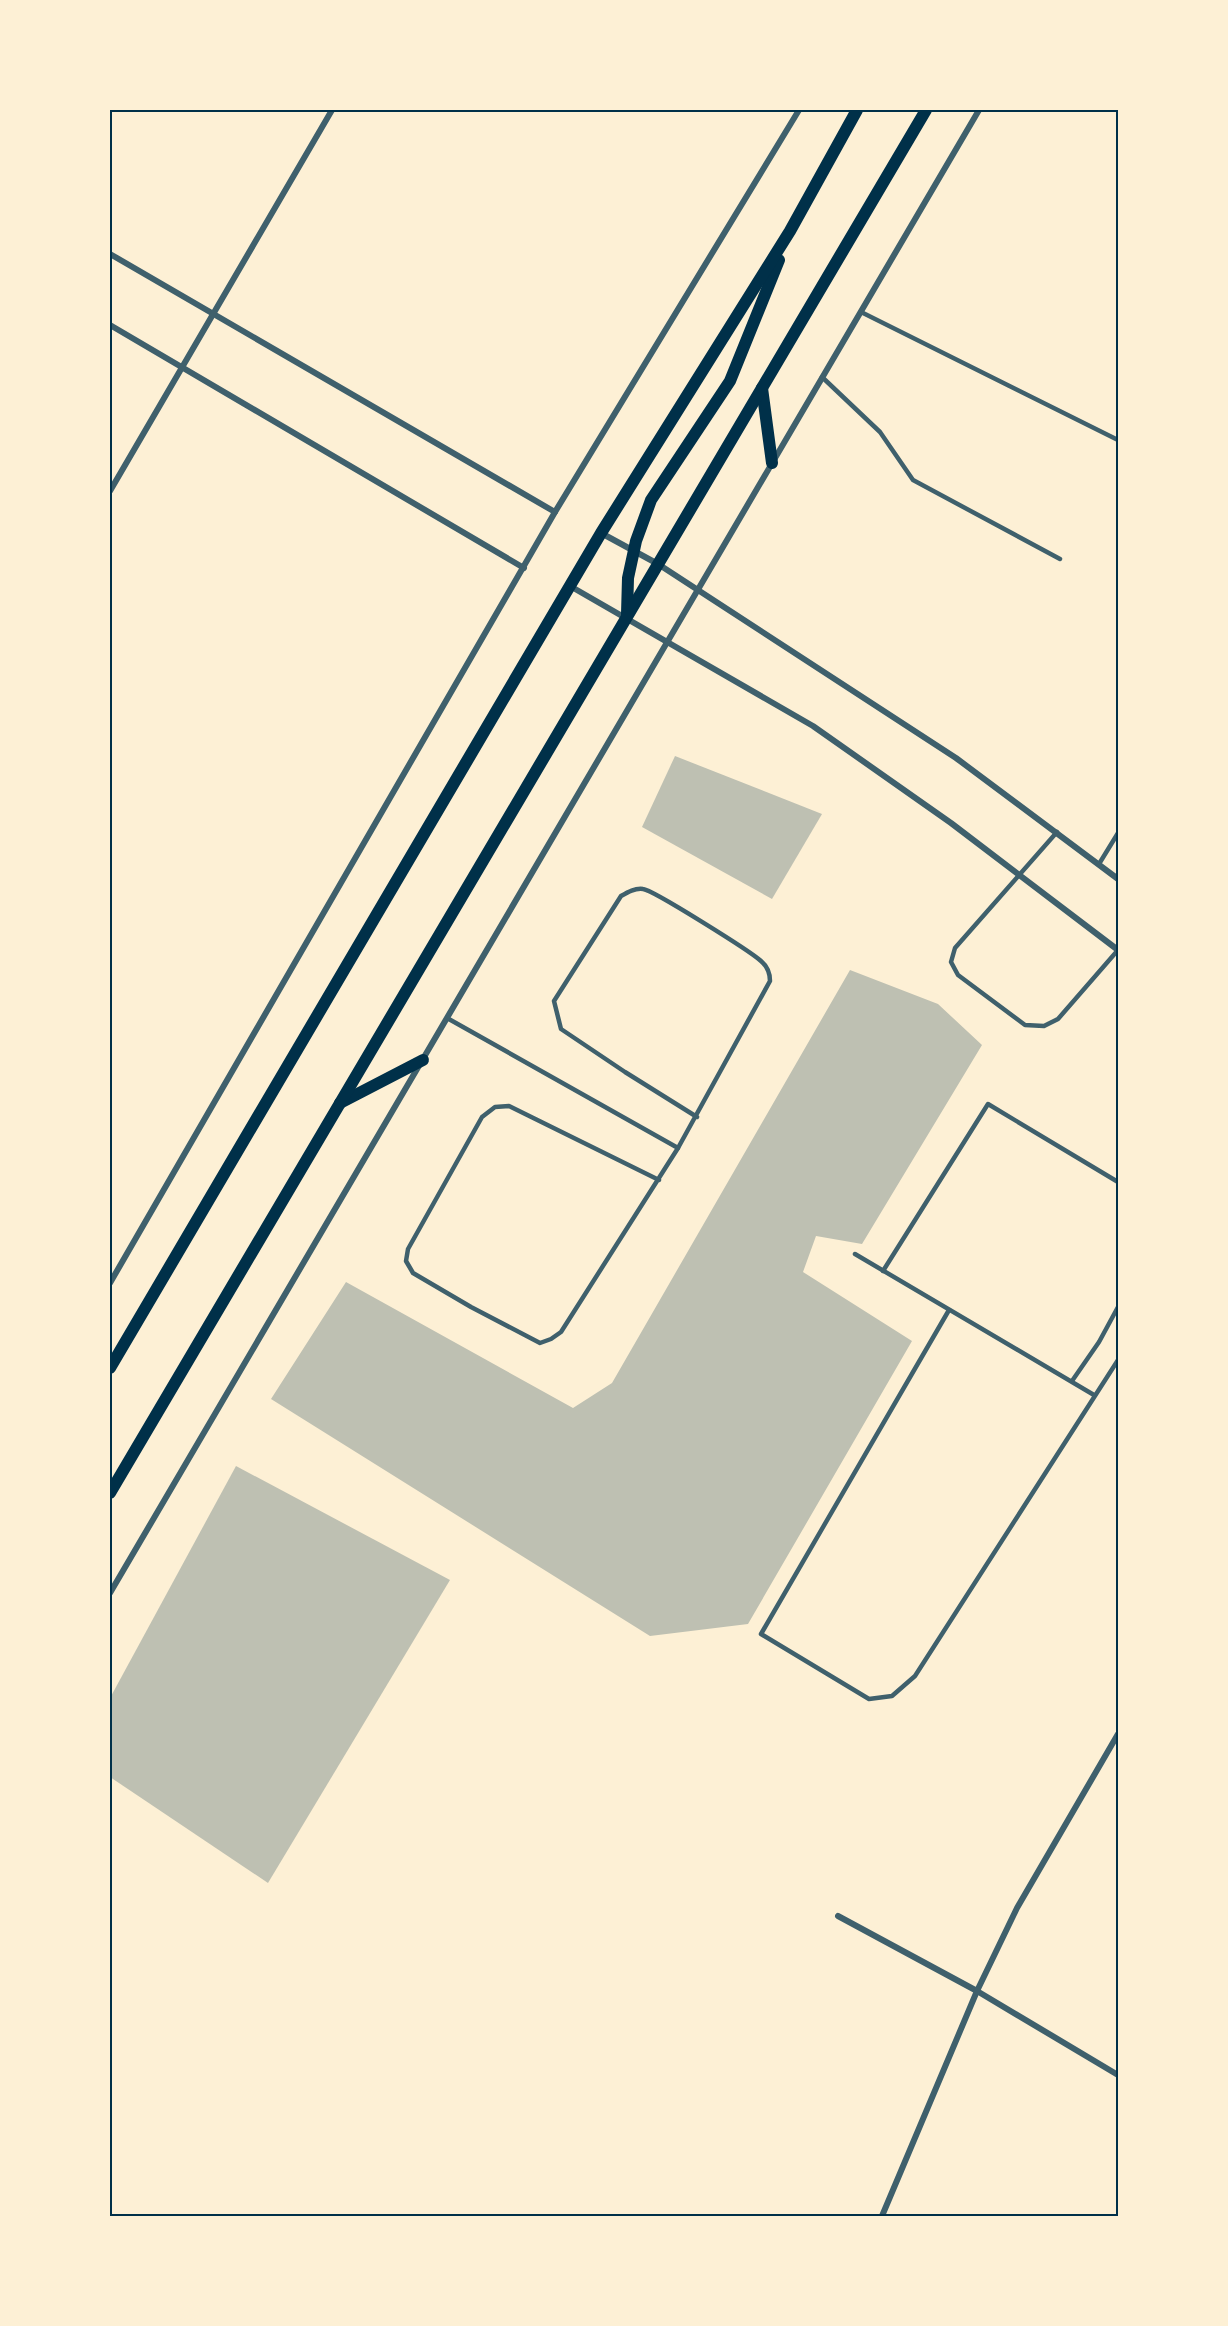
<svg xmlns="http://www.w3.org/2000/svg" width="1228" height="2326" font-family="'Archivo Narrow',sans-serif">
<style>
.building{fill:#bec0b2}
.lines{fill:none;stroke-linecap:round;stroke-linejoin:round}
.service{stroke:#3f606c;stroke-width:4.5}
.minor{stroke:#3f606c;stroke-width:6}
.secondary{stroke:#003049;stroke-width:12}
.neatline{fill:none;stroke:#003049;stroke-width:2}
</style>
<rect width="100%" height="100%" fill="#fdf0d5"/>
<g class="building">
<polygon points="675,756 822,814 772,899 642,827"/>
<polygon points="850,970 938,1004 982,1045 862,1244 816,1236 803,1272 912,1341 748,1624 650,1636 271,1399 346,1282 573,1408 612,1383"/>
<polygon points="236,1466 450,1580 268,1883 110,1777 110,1698"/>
</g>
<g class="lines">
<g class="service">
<polyline points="861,312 1118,440"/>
<polyline points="822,377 880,432 913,480 1060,559"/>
<polyline points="1057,832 955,948 951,962 958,975 1025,1025 1044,1026 1058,1019 1118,950"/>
<polyline points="1099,864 1118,833"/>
<polyline points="447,1018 678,1148"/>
<path d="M659 1180 509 1106 495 1107 482 1117 408 1249 406 1261 413 1273 471 1307 540 1343 551 1339 561 1332 678 1148 770 981C770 973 768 967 761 961 750 951 653 890 643 889 635 888 628 892 621 896L554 1001 561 1029 625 1072 697 1117"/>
<polyline points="855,1254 1094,1395"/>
<polyline points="883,1271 988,1104 1118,1182"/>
<polyline points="949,1310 761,1634 869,1699 892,1696 915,1676 1118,1360"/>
<polyline points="1072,1381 1099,1342 1118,1307"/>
</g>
<g class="minor">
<polyline points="110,254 555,512"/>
<polyline points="110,325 524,568"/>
<polyline points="110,491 332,110"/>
<polyline points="601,533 658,564 956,758 1118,879"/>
<polyline points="570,586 813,726 951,823 1118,950"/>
<polyline points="110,1283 555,512 799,110"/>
<polyline points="110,1593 979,110"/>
<polyline points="838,1916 977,1991 1118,2075"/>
<polyline points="882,2216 977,1991 1017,1908 1118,1734"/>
</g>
<g class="secondary">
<polyline points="762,388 772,463"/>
<polyline points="627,614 628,578 636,541 651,500 730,381 779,260"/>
<polyline points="340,1103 423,1060"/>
<polyline points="110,1368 601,533 790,231 857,110"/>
<polyline points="110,1493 926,110"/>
</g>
</g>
<rect width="1228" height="2326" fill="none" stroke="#fdf0d5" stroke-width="222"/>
<rect x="111" y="111" width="1006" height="2104" class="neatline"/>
</svg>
